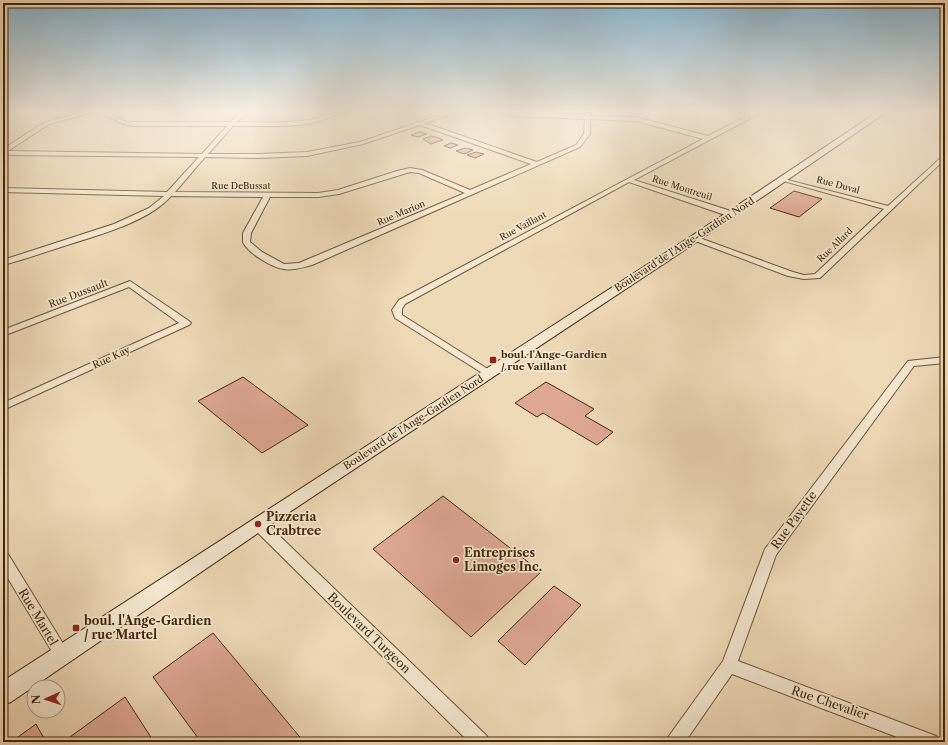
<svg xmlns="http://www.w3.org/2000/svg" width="948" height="745" font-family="'Libre Caslon Text',serif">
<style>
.building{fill:#dfa895;stroke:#42270b}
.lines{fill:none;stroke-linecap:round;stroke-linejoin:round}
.minor-casing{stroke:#6d5436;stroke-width:2}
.secondary-casing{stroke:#42270b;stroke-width:2}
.minor{fill:#f5e7d1;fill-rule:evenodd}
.secondary{fill:#f5e7d1;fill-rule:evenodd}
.poi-dot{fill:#8f2418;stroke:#f5e7d1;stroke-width:1.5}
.labels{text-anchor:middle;stroke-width:3.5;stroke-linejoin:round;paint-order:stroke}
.far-street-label{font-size:9px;fill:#42270b;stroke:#f5e7d1}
.street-label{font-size:10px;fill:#42270b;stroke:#f5e7d1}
.poi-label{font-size:10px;font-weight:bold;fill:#42270b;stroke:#f5e7d1;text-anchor:start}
.near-poi-label{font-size:12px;font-weight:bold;fill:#42270b;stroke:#f5e7d1;text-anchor:start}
.near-street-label{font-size:12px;fill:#42270b;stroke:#f5e7d1}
</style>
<rect width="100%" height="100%" fill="#efdab8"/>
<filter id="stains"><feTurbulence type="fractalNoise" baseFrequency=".005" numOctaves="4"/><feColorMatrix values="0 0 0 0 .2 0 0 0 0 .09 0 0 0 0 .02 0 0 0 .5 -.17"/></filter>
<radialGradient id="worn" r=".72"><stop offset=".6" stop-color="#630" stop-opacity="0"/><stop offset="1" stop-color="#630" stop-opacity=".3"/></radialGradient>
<g class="building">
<polygon points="420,132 427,134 418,137 411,135"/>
<polygon points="431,136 439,138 443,140 431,144 423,139"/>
<polygon points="451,143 458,145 450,148 444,146"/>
<polygon points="465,148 473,150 464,154 456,151"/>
<polygon points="476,152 484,154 475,158 467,155"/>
<polygon points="794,191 822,199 799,217 770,208"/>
<polygon points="243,377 308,425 262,453 198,401"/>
<polygon points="546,382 594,409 585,416 613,432 597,445 543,413 537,417 515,403"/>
<polygon points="443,496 541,572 471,637 373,549"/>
<polygon points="554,586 581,605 525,665 498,641"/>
<polygon points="213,633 304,742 201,742 153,677"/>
<polygon points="125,697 154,742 73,742 70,737"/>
<polygon points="36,724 46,742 11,742"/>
</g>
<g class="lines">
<g class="minor-casing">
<g id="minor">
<path d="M89 111H105L126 122H230L244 111H250L236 122C260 122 284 124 308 120 322 118 335 111 350 111L309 124 285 126H233L208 154H259L307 152 360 142 452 111H460L425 123 537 162 576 145 584 134 585 119 513 116 494 111 585 115 584 111H590V116L636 117 708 136 757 111H764L634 180 734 212V216H728L629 182 405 304 402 309V315L491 371 492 373 487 376 395 318 392 310 399 300 703 139 636 121 590 119V134L580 147 312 265C303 267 293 271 284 269 272 268 248 253 243 242V233L263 197 171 196C148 223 94 236 61 247 42 253 23 260 3 265V260L114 224 149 208 164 196 3 192V188L167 192 199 157 3 155V149L45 122ZM98 111 123 124 133 126H227L202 154 8 151 49 124ZM420 125 531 164 470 190 422 170 410 168 397 171 338 190 318 193 175 192 205 157 259 158 307 156 363 144ZM410 172 419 173 465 193 299 263 284 264 262 252 250 242 251 233 270 197H318L339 194Z"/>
<polygon points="945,154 945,159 820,278 804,279 788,276 690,239 694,237 697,237 793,272 804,275 815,274 884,209 780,180 780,178 888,206"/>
<polygon points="130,281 189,321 191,323 189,325 3,410 3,403 179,323 129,287 3,336 3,330"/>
<polygon points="945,357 945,363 914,366 776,555 738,661 936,736 938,742 910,742 732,674 685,742 667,742 669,736 723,661 765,549 908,361"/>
<polygon points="258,519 263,520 487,736 489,742 469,742 253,528 252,524 253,520"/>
<polygon points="3,553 8,554 67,650 70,655 67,660 62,662 57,660 3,570"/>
</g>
</g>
<g class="secondary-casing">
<polygon id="secondary" points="879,111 888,111 698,241 264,529 11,702 3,705 3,681 690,237"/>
</g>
<use href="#minor" class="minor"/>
<use href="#secondary" class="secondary"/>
</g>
<linearGradient id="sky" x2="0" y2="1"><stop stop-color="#89b6d2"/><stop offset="0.52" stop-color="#f8eedf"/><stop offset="1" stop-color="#f8eedf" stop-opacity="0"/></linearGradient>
<rect width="948" height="215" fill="url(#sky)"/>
<g class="poi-dot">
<rect x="489" y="356" width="8" height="8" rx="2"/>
<circle cx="258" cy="524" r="4"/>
<circle cx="456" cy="560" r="4"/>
<rect x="72" y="624" width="8" height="8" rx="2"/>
</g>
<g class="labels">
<g class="far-street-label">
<text transform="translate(838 185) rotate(15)" y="3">Rue Duval</text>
<text x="241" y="189">Rue DeBussat</text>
<text transform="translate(682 188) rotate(18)" y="3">Rue Montreuil</text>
<text transform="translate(401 213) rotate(-23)" y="3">Rue Marion</text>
<text transform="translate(523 226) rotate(-28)" y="3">Rue Vaillant</text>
<text transform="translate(835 245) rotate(-44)" y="3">Rue Allard</text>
</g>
<g class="street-label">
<text transform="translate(684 244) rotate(-33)" y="4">Boulevard de l'Ange-Gardien Nord</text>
<text transform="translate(78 293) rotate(-21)" y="4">Rue Dussault</text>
<text transform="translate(111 357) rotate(-25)" y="4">Rue Kay</text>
<text transform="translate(413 422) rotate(-33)" y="4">Boulevard de l'Ange-Gardien Nord</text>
</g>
<g class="poi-label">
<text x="501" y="358">boul. l'Ange-Gardien<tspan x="501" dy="12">/ rue Vaillant</tspan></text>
</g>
<g class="near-poi-label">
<text x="266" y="521">Pizzeria<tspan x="266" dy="14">Crabtree</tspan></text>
<text x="464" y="557">Entreprises<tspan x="464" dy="14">Limoges Inc.</tspan></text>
<text x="84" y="625">boul. l'Ange-Gardien<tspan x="84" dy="14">/ rue Martel</tspan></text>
</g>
<g class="near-street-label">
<text transform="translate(794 520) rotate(-54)" y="4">Rue Payette</text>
<text transform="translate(38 617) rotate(59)" y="4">Rue Martel</text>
<text transform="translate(369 633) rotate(44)" y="4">Boulevard Turgeon</text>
<text transform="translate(830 703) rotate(19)" y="4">Rue Chevalier</text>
</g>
</g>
<rect width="948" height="745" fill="none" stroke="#efdab8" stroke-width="16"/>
<rect x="4" y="4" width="940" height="737" fill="none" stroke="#42270b" stroke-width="2"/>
<rect x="8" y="8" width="932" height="729" fill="none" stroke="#42270b"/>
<g transform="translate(46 699) rotate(267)"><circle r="19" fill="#f5e7d1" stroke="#ad9a82"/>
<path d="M0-3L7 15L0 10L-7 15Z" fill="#8f2418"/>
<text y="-6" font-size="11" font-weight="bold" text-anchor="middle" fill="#42270b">N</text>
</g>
<rect width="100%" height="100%" filter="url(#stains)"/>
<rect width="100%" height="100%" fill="url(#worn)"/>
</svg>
